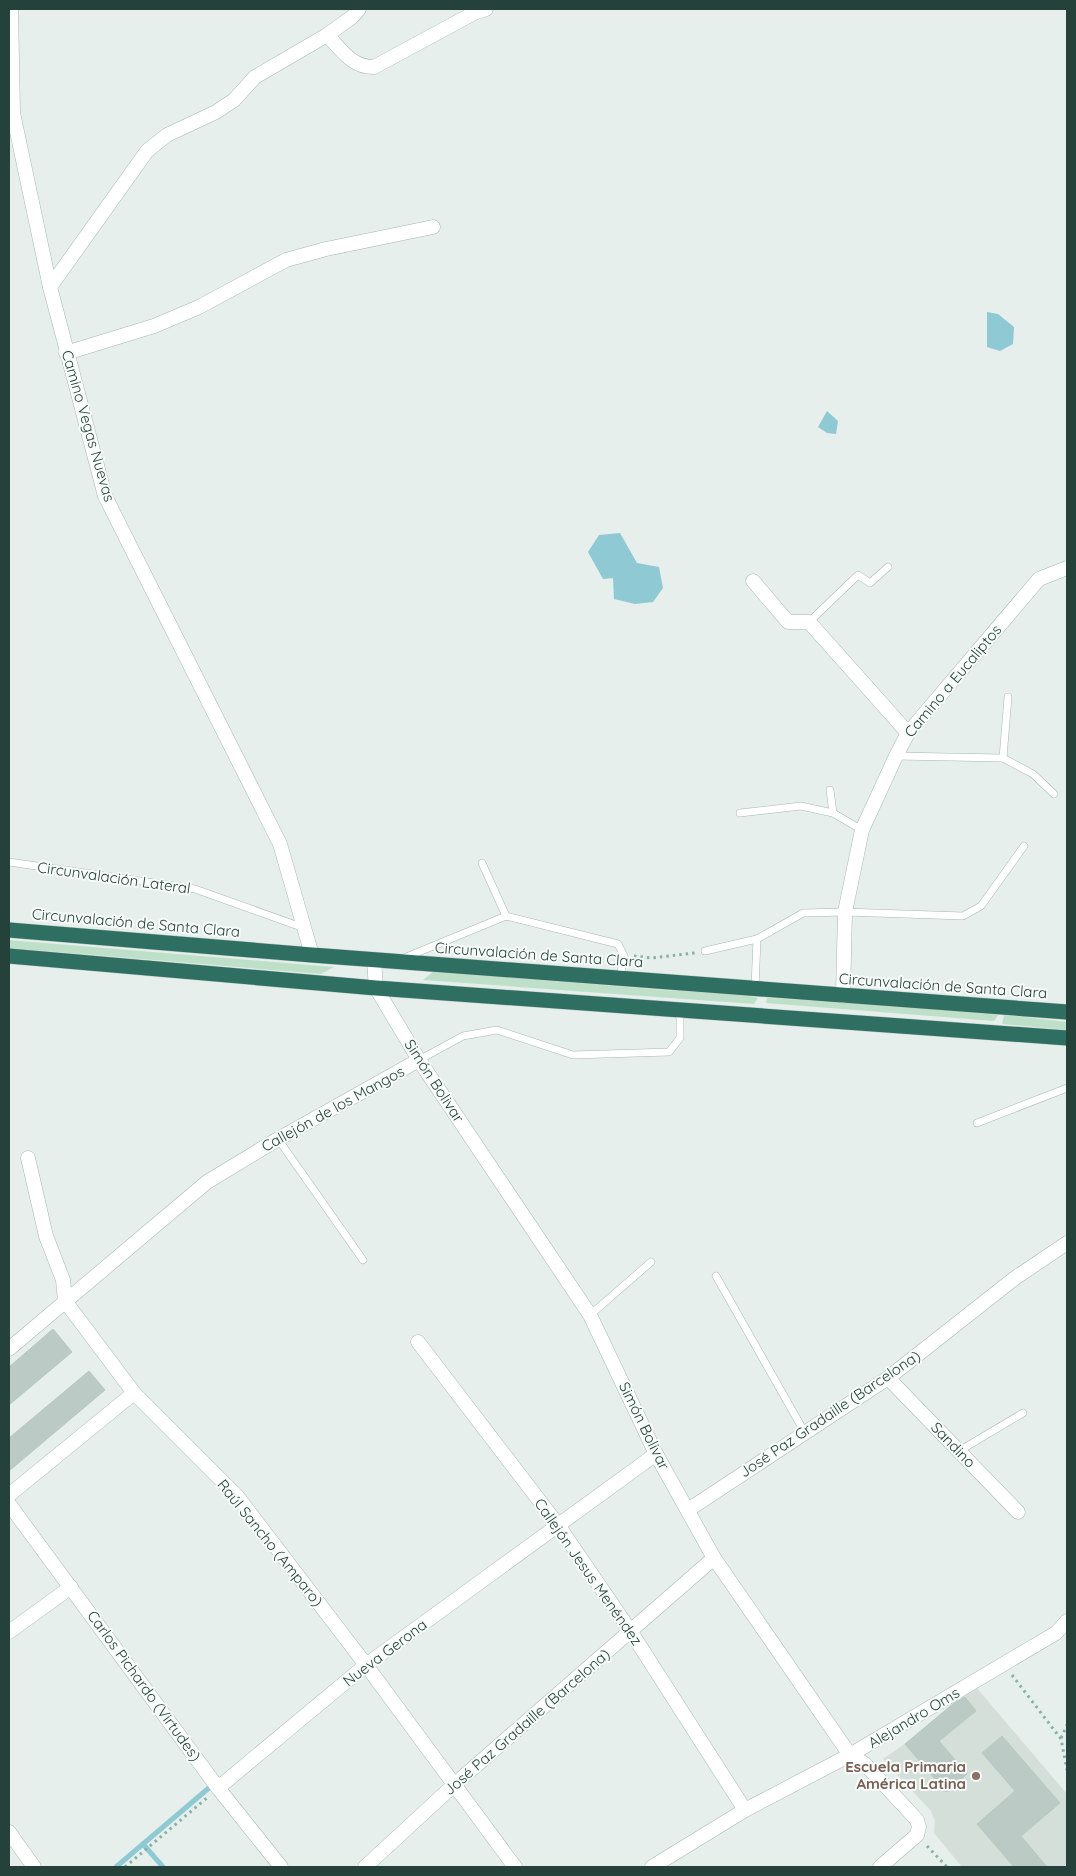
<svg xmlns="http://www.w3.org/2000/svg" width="1076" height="1876" font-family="Quicksand,sans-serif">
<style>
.built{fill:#d4dfda}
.green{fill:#bfe0c8}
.water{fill:#8ec9d4}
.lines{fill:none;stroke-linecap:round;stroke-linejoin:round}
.stream{stroke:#8ec9d4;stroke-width:5}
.building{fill:#bbcac4;stroke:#b8c9c2}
.lane-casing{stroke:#a8b8b2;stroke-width:8}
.street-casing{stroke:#a8b8b2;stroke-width:15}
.highway-casing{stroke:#c2cac8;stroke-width:16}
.path{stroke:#86b3a5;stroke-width:3;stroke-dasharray:2.5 4;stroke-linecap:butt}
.lane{stroke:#fff;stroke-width:7}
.street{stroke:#fff;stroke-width:14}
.highway{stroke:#2f6f62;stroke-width:15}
.education-dot{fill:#8d6e63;stroke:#f7fbf9;stroke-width:2}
.labels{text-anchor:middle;stroke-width:4;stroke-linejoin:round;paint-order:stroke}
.street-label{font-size:15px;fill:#24423a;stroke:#f7fbf9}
.education-label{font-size:15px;font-weight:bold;fill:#785e54;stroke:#f7fbf9;text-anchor:end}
</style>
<rect width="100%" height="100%" fill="#e6efeb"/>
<polygon class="built" points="976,1687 1067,1794 1067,1867 962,1867 934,1833 935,1821 931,1811 883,1759 905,1744"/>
<g class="green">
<polygon points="9,940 334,967 321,974 9,948"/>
<polygon points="434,971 663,990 740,994 758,998 754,1004 423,980"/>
<polygon points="767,998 908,1006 998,1015 994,1021 766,1003"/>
<polygon points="1004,1015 1067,1022 1067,1030 1002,1024"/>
</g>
<g class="water">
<polygon points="987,312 998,314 1014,327 1013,344 1000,351 987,347"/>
<polygon points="827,411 838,421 836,434 827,433 818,427"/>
<polygon points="620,533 637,563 659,567 663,588 653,602 635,604 614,599 613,578 603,579 588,552 599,535"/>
</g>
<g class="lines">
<g class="stream">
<polyline points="143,1844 163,1867"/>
<polyline points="116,1867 210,1787"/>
</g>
</g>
<g class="building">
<polygon points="53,1329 72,1352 9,1405 9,1367"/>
<polygon points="89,1371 105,1390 9,1471 9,1438"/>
<polygon points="965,1697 976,1711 939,1741 967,1774 946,1792 905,1744 954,1703"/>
<polygon points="1002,1736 1060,1803 1021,1836 1047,1867 1014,1867 977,1824 1015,1791 982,1753"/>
</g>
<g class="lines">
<g class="lane-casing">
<g id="lane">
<polyline points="809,622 858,575 870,583 888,567"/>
<polyline points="896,756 1003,758 1033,774 1054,794"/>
<polyline points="1003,758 1008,697"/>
<polyline points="830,790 833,813 862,830"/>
<polyline points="740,813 801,806 833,813"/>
<polyline points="9,862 195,889 304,928"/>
<polyline points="482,863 506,916"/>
<polyline points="705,951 757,939 803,913 845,912 963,916 981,906 1024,846"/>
<polyline points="404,958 506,916 618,944 624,956 620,978"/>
<polyline points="755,988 757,939"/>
<polyline points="419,1060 463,1036 497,1030 573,1055 669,1052 680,1038 680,1010"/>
<polyline points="977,1123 1067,1088"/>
<polyline points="278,1139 363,1260"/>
<polyline points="716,1276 805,1433"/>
<polyline points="590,1315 651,1262"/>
<polyline points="959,1451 1023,1413"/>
</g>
</g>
<g class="street-casing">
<g id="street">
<polyline points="11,9 13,113 50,287 105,496 280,844 312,955"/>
<path d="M327 35C342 50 351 67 374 67L474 13 486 9"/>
<polyline points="50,287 147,151 167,135 216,112 234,100 255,77 327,35 352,17 359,9"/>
<polyline points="66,353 154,326 199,307 286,260 326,249 433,227"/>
<polyline points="753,581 788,622 809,622 908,733"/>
<polyline points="374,960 376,988 419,1060 590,1315 656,1454 714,1558 850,1755 865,1764 917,1820 919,1827 917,1835 880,1867"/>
<polyline points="843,996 845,912 862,830 896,756 908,733 1039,579 1067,568"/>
<polyline points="28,1158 46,1236 63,1280 65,1301 134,1393 237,1496 366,1665 515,1867"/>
<polyline points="418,1342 558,1525 631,1632 745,1810"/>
<polyline points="9,1349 207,1182 278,1139 419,1060"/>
<polyline points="888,1378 1018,1512"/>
<polyline points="9,1495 134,1393"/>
<polyline points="9,1504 218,1788 281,1867"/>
<polyline points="688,1510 888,1378 1015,1278 1067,1243"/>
<polyline points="9,1632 71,1587"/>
<polyline points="218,1788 366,1665 656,1454"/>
<polyline points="9,1832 34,1867"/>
<polyline points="365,1867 455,1784 714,1558"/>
<polyline points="652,1867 745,1810 850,1755 1056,1633 1067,1621"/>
</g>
</g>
<g class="highway-casing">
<g id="highway">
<polyline points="9,930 312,955 1067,1012"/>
<polyline points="9,956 376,988 1067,1038"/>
</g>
</g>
<g class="path">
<polyline points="634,956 652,958 695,953"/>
<polyline points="1012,1675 1061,1739 1067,1770"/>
<polyline points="1061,1738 1067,1725"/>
<polyline points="927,1846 947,1867"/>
<polyline points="125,1867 208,1797"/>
</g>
<use href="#lane" class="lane"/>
<use href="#street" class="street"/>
<use href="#highway" class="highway"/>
</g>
<circle class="education-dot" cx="976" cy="1776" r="5"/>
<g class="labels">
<g class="street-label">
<text transform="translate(88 426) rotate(74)" y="5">Camino Vegas Nuevas</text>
<text transform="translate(953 681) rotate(-50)" y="5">Camino a Eucaliptos</text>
<text transform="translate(114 878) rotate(8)" y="5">Circunvalación Lateral</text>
<text transform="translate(136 923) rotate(5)" y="5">Circunvalación de Santa Clara</text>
<text transform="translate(539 955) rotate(4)" y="5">Circunvalación de Santa Clara</text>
<text transform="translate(943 986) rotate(4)" y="5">Circunvalación de Santa Clara</text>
<text transform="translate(434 1081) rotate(57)" y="5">Simón Bolivar</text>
<text transform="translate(333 1109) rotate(-29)" y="5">Callejón de los Mangos</text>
<text transform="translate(830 1414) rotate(-34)" y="5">José Paz Gradaille (Barcelona)</text>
<text transform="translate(644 1426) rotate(64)" y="5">Simón Bolivar</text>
<text transform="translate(953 1445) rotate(46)" y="5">Sandino</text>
<text transform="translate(270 1543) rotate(51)" y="5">Raúl Sancho (Amparo)</text>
<text transform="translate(588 1572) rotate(55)" y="5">Callejón Jesus Menéndez</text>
<text transform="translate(385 1653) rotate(-37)" y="5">Nueva Gerona</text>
<text transform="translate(144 1686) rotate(54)" y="5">Carlos Pichardo (Virtudes)</text>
<text transform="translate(914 1718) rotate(-31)" y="5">Alejandro Oms</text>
<text transform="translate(527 1722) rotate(-41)" y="5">José Paz Gradaille (Barcelona)</text>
</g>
<g class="education-label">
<text x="966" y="1772">Escuela Primaria<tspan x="966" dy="17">América Latina</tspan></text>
</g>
</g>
<rect width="1076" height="1876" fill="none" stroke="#24423a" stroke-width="20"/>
</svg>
